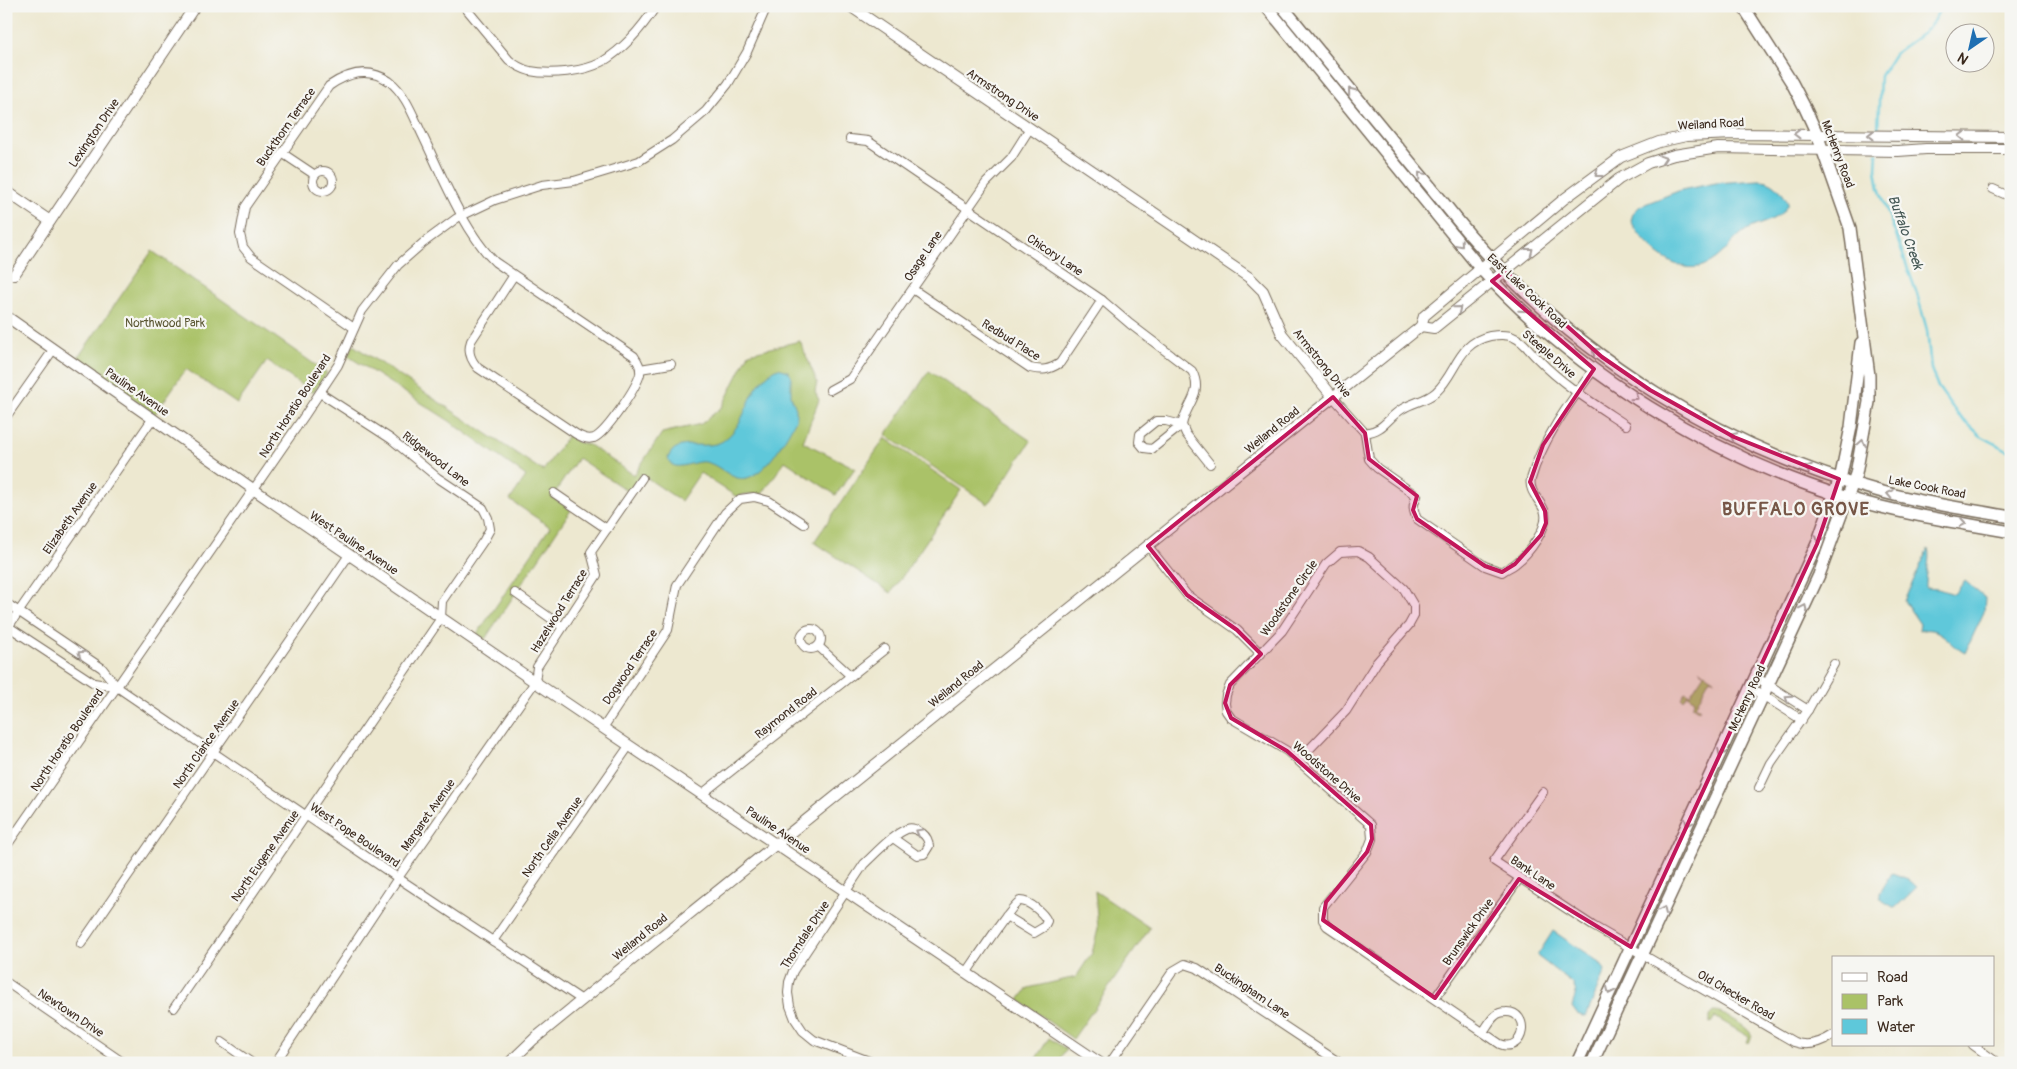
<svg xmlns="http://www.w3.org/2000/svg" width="2017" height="1069" font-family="Pangolin,sans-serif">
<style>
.green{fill:#aac267;stroke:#727642}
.water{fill:#5ec8da;stroke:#4c797c}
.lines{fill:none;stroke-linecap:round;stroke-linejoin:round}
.stream{stroke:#5ec8da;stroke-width:2.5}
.street-casing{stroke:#796c5c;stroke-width:10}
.secondary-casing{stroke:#796c5c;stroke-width:12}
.primary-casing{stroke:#796c5c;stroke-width:14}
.street{stroke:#fff;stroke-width:8}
.secondary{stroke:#fff;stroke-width:10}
.primary{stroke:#fff;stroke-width:11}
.oneway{stroke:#a79f9a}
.marked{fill:#c2185b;fill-opacity:0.2;stroke:#c2185b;stroke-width:4;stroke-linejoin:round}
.labels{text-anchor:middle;stroke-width:4.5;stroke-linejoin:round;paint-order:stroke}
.street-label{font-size:12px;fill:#3b2a1e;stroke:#f6f6f2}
.park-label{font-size:12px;fill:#5c5834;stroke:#f6f6f2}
.water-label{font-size:14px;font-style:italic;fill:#465956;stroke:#f6f6f2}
.district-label{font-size:18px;font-weight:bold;letter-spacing:1px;fill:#765646;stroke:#f6f6f2}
</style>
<rect width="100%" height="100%" fill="#f6f6f2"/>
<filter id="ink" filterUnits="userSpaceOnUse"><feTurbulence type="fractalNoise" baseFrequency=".02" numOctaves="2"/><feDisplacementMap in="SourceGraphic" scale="10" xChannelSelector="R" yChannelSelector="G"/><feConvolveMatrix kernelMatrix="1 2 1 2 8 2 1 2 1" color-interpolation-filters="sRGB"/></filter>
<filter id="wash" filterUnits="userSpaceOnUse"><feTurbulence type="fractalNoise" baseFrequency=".0096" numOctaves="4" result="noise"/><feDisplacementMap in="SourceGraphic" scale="20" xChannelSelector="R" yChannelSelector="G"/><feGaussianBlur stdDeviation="1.12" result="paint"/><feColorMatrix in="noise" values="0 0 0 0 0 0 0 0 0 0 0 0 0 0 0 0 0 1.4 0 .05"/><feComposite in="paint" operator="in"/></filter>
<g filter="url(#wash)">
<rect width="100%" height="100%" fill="#ede8d0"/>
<g class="green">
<polygon points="152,251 327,373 313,393 267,361 237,404 186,369 155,414 77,359"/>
<polygon points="800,341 817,382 815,392 819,400 803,442 855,468 836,495 785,461 762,494 746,494 737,497 700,473 681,501 641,474 629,492 578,458 552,497 571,510 485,639 477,634 550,527 510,500 526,476 448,420 348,356 353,345 543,471 568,435 577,442 589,445 634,475 662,433 701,424 722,407 749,353"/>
<polygon points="929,371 1031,441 988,504 886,435"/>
<polygon points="885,438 961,490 891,593 814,542"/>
<polygon points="1700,670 1715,680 1710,678 1695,706 1700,709 1698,710 1692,706 1695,700 1687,695 1683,700 1681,698 1685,692 1690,695 1704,674"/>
<polygon points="1095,891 1150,928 1073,1039 1019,1000 1028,988 1076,977 1092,953 1098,929"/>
<path d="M1713 1012C1722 1011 1749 1027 1752 1036L1749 1043 1747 1042 1749 1037 1715 1017 1711 1023 1709 1022V1016Z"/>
<polygon points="1049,1038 1066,1049 1057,1063 1033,1063"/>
</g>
<g class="water">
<path d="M1759 180C1774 180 1781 190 1788 203 1782 220 1762 222 1748 229 1733 238 1725 254 1711 262 1680 281 1645 247 1631 221L1633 213 1640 206 1681 190 1716 183Z"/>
<path d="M778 368 788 371 791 376V396L796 409V420C785 438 773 464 754 475 734 487 723 465 705 462 693 460 672 475 668 458 677 435 705 452 723 441 751 421 744 386 778 368Z"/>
<path d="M1928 549C1931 559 1925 576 1926 588L1938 589 1954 594 1965 581 1985 598 1984 612 1965 653C1949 645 1941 624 1919 631L1920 624 1904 601Z"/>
<polygon points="1892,873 1908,879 1917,887 1895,908 1883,901 1880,897 1880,893"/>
<polygon points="1553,931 1599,962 1605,970 1586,1017 1577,1014 1572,1007 1576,992 1573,984 1537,956"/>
</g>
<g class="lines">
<g class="stream">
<polyline points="1878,132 1880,76 1894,54 1923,33 1932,23 1942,6"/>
<polyline points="1877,153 1876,169 1879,188 1917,294 1927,330 1931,369 1938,387 1958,415 1981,436 2011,452"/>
</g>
</g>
</g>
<g filter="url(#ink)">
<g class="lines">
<g class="street-casing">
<g id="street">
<path d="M464 6 509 60C515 65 522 69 530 71 550 75 584 72 602 62 625 48 642 28 656 6"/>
<path d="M850 139 868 141 1102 300 1130 324 1192 371C1204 394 1186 403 1182 425L1186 434 1210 464"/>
<polyline points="282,153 315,175"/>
<circle cx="323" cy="181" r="10"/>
<polyline points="1993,189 2011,197"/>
<path d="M914 290 1030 368C1042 371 1049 370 1060 363L1102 300"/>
<path d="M354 328 251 257 243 247 240 234 245 207 329 86C348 73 368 67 389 81 405 93 413 115 421 132 440 171 464 232 495 262L634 356C638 362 641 367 640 374 637 387 606 433 594 438 587 440 582 437 576 434L478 368C471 360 467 352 471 341L514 275"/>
<polyline points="640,369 671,364"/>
<polyline points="830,390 850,379 986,183 1011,158 1030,128"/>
<path d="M1333 397 1365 433 1369 459 1377 468 1417 496C1412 505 1413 510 1417 519L1485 566 1502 572C1506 569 1511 567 1515 564 1528 554 1551 526 1544 510 1540 500 1528 491 1531 479 1543 438 1569 404 1594 369"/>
<polyline points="6,417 53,350"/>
<polygon points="1156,421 1166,421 1182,425 1152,449 1144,448 1139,442 1140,434"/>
<path d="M1365 433C1385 430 1386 419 1402 409 1413 402 1426 401 1436 392 1457 373 1457 343 1490 336 1497 335 1506 334 1513 337 1523 340 1530 352 1538 359 1564 386 1596 405 1626 425"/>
<polyline points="554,493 607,529"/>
<polyline points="1148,546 1187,595 1237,630 1261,654"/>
<polyline points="515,593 563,627"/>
<polyline points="6,603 102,668 117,687 398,878 582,1000"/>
<polyline points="6,625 94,683 117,687"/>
<circle cx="811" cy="639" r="10"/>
<polyline points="6,630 153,418"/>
<polyline points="818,646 851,676"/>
<polyline points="1756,677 1808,710"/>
<polyline points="1751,688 1802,720"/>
<polyline points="603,728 668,630 677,585 725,513 740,499 754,497 769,501 804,524"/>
<path d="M1299 760 1346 711 1377 662 1409 625 1414 616V606L1404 589 1369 557 1358 551 1340 552 1326 564 1282 631 1230 685 1226 695 1225 703 1226 711 1231 718 1287 751 1371 825 1372 839 1367 852 1323 907V920L1327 926 1500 1044C1525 1054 1531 1011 1506 1012 1502 1012 1498 1013 1495 1016 1490 1020 1487 1027 1483 1032"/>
<polyline points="1759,788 1771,763 1808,710 1834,664"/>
<path d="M1543 792 1494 861 1593 926 1794 1042C1808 1047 1821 1043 1833 1035"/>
<polyline points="702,794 885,649"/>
<polyline points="6,847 305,415 338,365 362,311 398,265 423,243 457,218 495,200 542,185 574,181 614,169 639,161 672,140 706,111 728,84 747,52 767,6"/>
<polyline points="493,941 629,746"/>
<polyline points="81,944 349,555"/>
<path d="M967 972C974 962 1014 902 1020 901 1030 901 1044 914 1047 921L1044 927 1034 933 1006 916"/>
<polyline points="6,982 124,1063"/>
<polyline points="1435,998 1519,879"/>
<polyline points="174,1008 441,618 442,601 484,540 490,529 488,518 483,508 438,478 391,439 320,393"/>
<polyline points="222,1042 252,1063"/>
<polyline points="1973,1045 1998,1063"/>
<polyline points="275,1063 398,878 535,682 537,667 597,575 591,552 642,478"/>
<path d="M874 1063 814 1040 803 1031 795 1019 790 1006 788 993 789 982 793 971 864 864C875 854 893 834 907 829 913 827 917 830 922 833 927 837 928 840 929 846L924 854 917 855 893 838"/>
<polyline points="1110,1063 1173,971 1185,964 1197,968 1340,1063"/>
</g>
</g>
<g class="secondary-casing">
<g id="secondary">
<polyline points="850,6 1250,278 1263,291 1282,334 1333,397"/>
<polyline points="6,191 50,221"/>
<polyline points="14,275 195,6"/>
<polyline points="6,316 253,489 535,682 1100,1063"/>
<polyline points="1421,326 1434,328 1619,179 1648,163 1674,155 1718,148 1898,151 1926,149 2011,149"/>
<polyline points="509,1063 534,1039 582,1000 1414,332 1421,326 1424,316 1564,199 1621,157 1659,142 1686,136 1734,134 2011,137"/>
</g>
</g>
<g class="primary-casing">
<g id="primary">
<path d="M1266 6 1480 268C1577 373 1711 457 1848 498 1901 514 1956 522 2011 532"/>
<path d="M1282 6C1326 59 1370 113 1414 167 1433 189 1451 213 1470 235 1579 358 1721 448 1879 491 1922 503 1967 509 2011 517"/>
<polyline points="1577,1063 1817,544 1841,475 1851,427 1861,343"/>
<polyline points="1592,1063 1819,575 1856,474 1869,402 1869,376 1850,228 1817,134 1805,108 1792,83 1743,6"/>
</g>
</g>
<use href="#street" class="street"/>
<use href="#secondary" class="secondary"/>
<use href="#primary" class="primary"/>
</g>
<defs><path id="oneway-chevron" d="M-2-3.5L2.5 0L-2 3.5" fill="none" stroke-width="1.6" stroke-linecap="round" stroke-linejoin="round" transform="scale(1.25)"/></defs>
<g class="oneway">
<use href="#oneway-chevron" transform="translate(1351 91) rotate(-129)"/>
<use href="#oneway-chevron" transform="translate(1797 134) rotate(180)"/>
<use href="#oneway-chevron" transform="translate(1871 135) rotate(-180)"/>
<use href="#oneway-chevron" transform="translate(1962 136) rotate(-179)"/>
<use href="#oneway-chevron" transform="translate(1663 159) rotate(-18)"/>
<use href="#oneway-chevron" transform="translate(1598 174) rotate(143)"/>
<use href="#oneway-chevron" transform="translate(1421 175) rotate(-130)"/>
<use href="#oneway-chevron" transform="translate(1460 244) rotate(50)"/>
<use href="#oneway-chevron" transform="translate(1530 251) rotate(-38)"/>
<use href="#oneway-chevron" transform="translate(1458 309) rotate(-39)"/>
<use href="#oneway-chevron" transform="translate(1523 309) rotate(41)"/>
<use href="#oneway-chevron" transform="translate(1595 351) rotate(-140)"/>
<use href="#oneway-chevron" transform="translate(1635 397) rotate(34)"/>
<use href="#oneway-chevron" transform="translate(1733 436) rotate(-154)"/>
<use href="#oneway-chevron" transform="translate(1862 443) rotate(-80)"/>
<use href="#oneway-chevron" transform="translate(1808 468) rotate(-160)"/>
<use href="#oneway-chevron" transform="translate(1890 494) rotate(-167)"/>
<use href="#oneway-chevron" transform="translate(1963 523) rotate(10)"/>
<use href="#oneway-chevron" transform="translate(1819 539) rotate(110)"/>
<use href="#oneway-chevron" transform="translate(1804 608) rotate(-65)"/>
<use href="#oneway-chevron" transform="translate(81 654) rotate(-146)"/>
<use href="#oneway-chevron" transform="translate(1788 698) rotate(-147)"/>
<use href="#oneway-chevron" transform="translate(1721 753) rotate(115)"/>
<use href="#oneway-chevron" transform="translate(1688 823) rotate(115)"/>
<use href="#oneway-chevron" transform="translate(919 832) rotate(-151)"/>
<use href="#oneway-chevron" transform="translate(1663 910) rotate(-65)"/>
<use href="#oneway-chevron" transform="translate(1610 991) rotate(115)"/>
</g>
</g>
<path class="marked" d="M1505 271 1602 357 1650 390 1734 437 1839 479 1817 544 1631 947 1519 879 1435 998 1323 920 1326 902 1367 852 1372 839 1371 825 1287 751 1231 718 1225 703 1230 685 1261 654 1237 630 1187 595 1148 546 1333 397 1365 433 1369 459 1417 496 1413 510 1417 519 1485 566 1502 572 1515 564 1541 535 1546 523 1545 511 1530 482 1543 445 1594 369 1492 281Z"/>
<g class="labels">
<g class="street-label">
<text transform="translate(1003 95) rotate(34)" y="4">Armstrong Drive</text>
<text transform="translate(1711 124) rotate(-3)" y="4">Weiland Road</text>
<text transform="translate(286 127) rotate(-55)" y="4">Buckthorn Terrace</text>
<text transform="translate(94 133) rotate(-56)" y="4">Lexington Drive</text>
<text transform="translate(1838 154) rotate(69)" y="4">McHenry Road</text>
<text transform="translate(1055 255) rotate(34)" y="4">Chicory Lane</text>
<text transform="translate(923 256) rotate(-56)" y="4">Osage Lane</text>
<text transform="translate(1527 291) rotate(43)" y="4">East Lake Cook Road</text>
<text transform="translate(1011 340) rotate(32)" y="4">Redbud Place</text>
<text transform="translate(1549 354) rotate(41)" y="4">Steeple Drive</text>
<text transform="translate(1322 363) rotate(51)" y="4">Armstrong Drive</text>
<text transform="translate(137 392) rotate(35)" y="4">Pauline Avenue</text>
<text transform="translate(295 406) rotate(-57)" y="4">North Horatio Boulevard</text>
<text transform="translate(1272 430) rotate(-39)" y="4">Weiland Road</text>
<text transform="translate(436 459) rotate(38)" y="4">Ridgewood Lane</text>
<text transform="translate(1927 487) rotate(11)" y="4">Lake Cook Road</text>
<text transform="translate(70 518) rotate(-55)" y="4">Elizabeth Avenue</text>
<text transform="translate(354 543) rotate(34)" y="4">West Pauline Avenue</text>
<text transform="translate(1289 598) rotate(-55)" y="4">Woodstone Circle</text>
<text transform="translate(559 611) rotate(-58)" y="4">Hazelwood Terrace</text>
<text transform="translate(630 667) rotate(-56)" y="4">Dogwood Terrace</text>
<text transform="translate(956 684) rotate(-39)" y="4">Weiland Road</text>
<text transform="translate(1747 698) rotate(-65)" y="4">McHenry Road</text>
<text transform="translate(786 713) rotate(-38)" y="4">Raymond Road</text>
<text transform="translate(67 740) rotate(-56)" y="4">North Horatio Boulevard</text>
<text transform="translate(206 744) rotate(-55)" y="4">North Clarice Avenue</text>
<text transform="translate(1327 772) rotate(41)" y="4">Woodstone Drive</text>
<text transform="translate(428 815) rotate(-55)" y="4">Margaret Avenue</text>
<text transform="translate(778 830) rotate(34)" y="4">Pauline Avenue</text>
<text transform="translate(355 835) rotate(34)" y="4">West Pope Boulevard</text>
<text transform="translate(552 837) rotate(-55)" y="4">North Celia Avenue</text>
<text transform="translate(265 856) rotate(-55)" y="4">North Eugene Avenue</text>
<text transform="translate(1533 873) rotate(34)" y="4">Bank Lane</text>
<text transform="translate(1468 932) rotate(-55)" y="4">Brunswick Drive</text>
<text transform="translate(805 935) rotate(-57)" y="4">Thorndale Drive</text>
<text transform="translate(640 937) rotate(-39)" y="4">Weiland Road</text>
<text transform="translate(1252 991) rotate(34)" y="4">Buckingham Lane</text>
<text transform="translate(1736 995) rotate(30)" y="4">Old Checker Road</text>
<text transform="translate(71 1013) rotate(34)" y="4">Newtown Drive</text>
</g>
<g class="park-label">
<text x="165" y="327">Northwood Park</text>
</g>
<g class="water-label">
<text transform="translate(1906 232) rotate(70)" y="5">Buffalo Creek</text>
</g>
<g class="district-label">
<text x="1796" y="515">BUFFALO GROVE</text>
</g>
</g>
<rect width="2017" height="1069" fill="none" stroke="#f6f6f2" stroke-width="25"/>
<rect x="1832" y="956" width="162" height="90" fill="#f6f6f2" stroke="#aba49d"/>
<rect x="1842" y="973" width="25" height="8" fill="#ffffff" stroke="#aba49d"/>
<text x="1877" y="982" font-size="15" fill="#3b2a1e">Road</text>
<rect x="1842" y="994" width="25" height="15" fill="#aac267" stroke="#aba49d"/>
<text x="1877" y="1006" font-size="15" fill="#3b2a1e">Park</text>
<rect x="1842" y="1019" width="25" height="15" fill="#5ec8da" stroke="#aba49d"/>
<text x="1877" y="1032" font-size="15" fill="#3b2a1e">Water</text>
<g transform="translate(1970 48) rotate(214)"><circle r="24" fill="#f6f6f2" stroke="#aba49d"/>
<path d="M0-4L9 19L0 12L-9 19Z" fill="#1f6fb2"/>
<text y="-8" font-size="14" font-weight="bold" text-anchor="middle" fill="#3b2a1e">N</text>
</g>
</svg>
